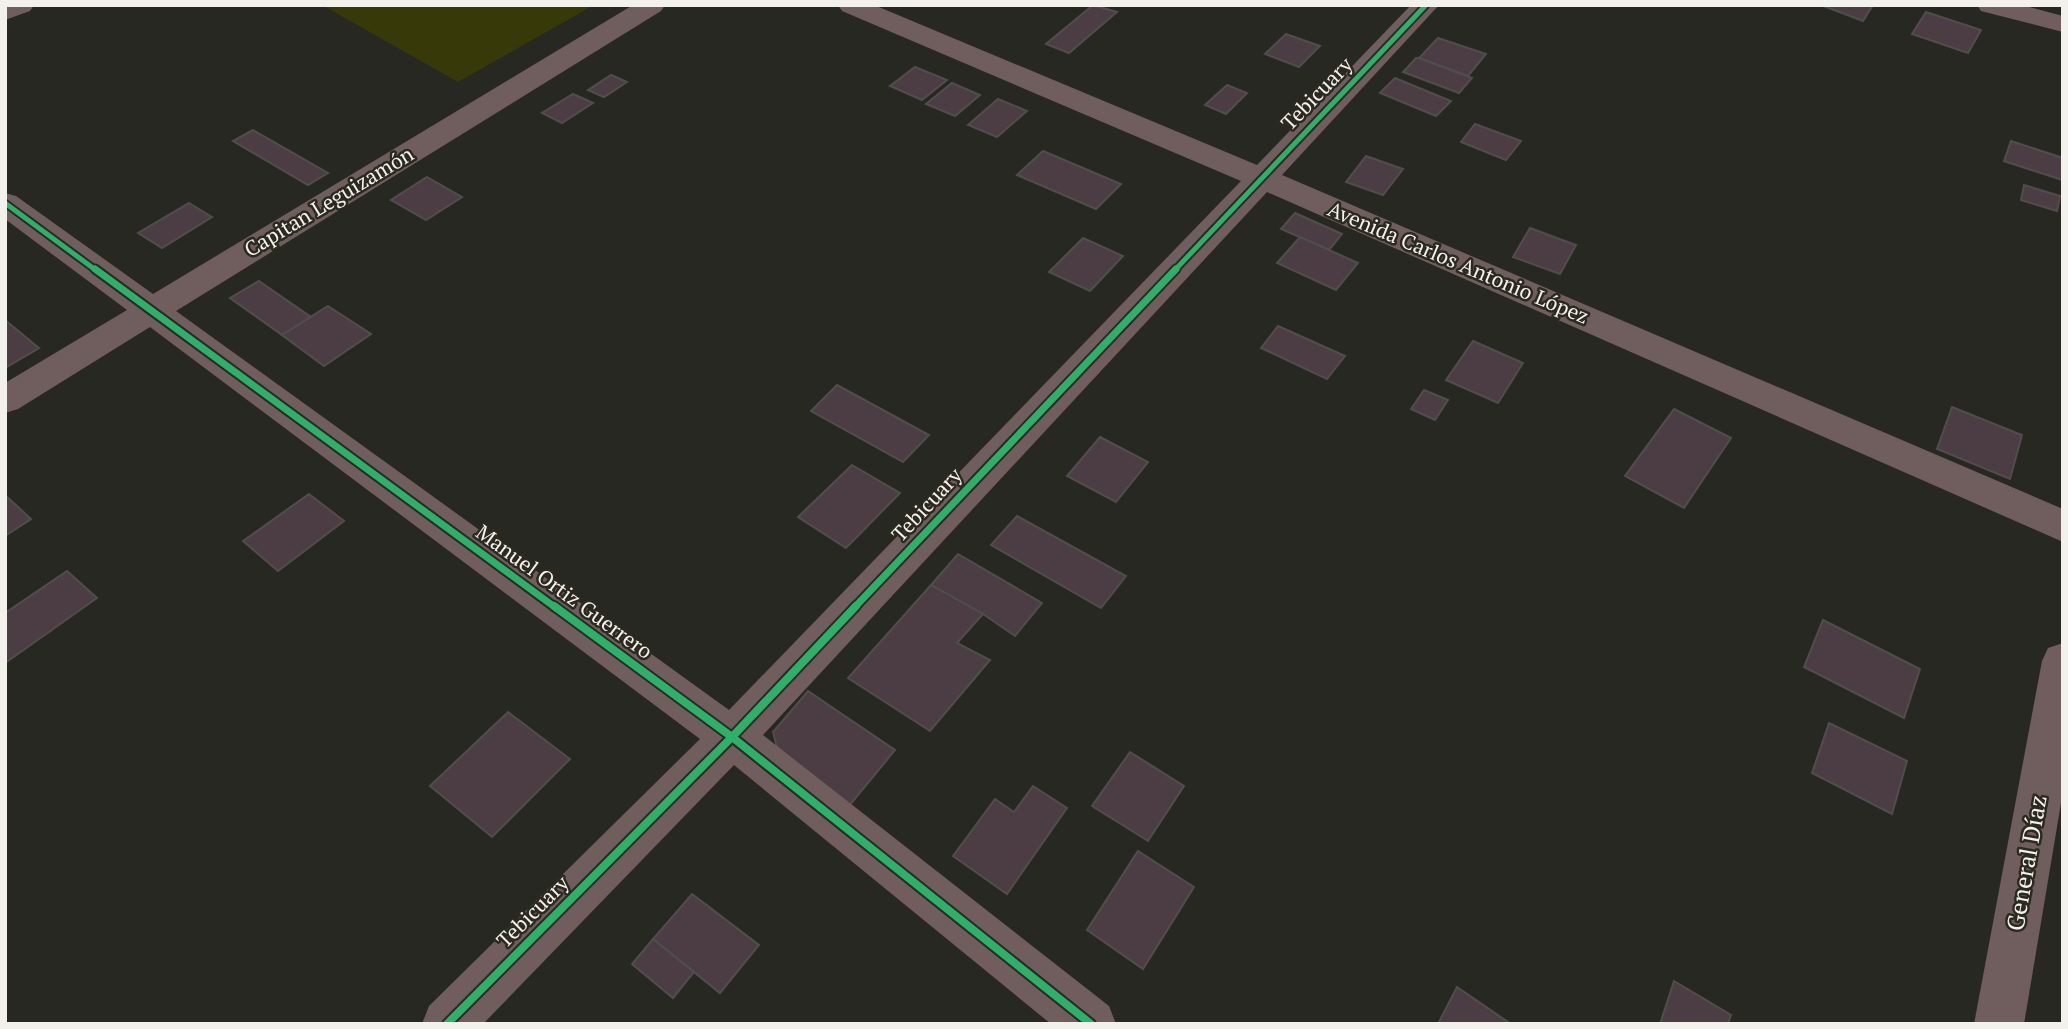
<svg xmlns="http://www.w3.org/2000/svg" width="2068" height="1029" font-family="'PT Serif',serif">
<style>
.green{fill:#383908}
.building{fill:#4c3d45;stroke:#504e4d;stroke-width:2}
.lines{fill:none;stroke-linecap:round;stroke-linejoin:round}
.minor{fill:#705e5e;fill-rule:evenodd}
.tertiary{fill:#705e5e;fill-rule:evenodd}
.cycleway-far2-casing{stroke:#2b2920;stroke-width:9}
.cycleway-far1-casing{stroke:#2b2920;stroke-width:11}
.cycleway-casing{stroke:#2b2920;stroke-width:12}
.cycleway-far2{stroke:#2db169;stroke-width:5}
.cycleway-far1{stroke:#2db169;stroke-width:7}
.cycleway{stroke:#2db169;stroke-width:8}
.labels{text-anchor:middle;stroke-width:5;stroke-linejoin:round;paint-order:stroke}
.street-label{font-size:21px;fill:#f2f1eb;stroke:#2b2920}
.near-street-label{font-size:24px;fill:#f2f1eb;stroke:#2b2920}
</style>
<rect width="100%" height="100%" fill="#282823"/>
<polygon class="green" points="322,5 594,5 458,82"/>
<g class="building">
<polygon points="1093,5 1117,12 1069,53 1046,44"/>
<polygon points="1821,5 1873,5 1863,21"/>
<polygon points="1926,12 1981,30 1968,53 1912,34"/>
<polygon points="1286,34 1320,46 1299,67 1265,54"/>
<polygon points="1438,38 1486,54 1468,76 1419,58"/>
<polygon points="1416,58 1419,58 1472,78 1459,93 1403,72"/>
<polygon points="915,67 947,80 922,100 890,86"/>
<polygon points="611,75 627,82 604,97 588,90"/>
<polygon points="1395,78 1451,101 1436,116 1380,93"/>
<polygon points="952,83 980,95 955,116 926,104"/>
<polygon points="1227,85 1247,93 1226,114 1205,105"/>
<polygon points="573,94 593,103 562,123 542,113"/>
<polygon points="998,99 1027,111 997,137 968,125"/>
<polygon points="1475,124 1521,141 1506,160 1461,142"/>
<polygon points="253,130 328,173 308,185 233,141"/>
<polygon points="2011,141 2063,158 2062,180 2004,161"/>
<polygon points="1043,151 1121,184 1096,209 1017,175"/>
<polygon points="1366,156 1403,169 1383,195 1346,182"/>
<polygon points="427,177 462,197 426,220 391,200"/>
<polygon points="2024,185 2060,196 2057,211 2021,200"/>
<polygon points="189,203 212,217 162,248 138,233"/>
<polygon points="1295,213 1342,234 1329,250 1281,229"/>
<polygon points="1530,228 1576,245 1560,274 1513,257"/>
<polygon points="1300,237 1358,263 1336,290 1277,263"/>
<polygon points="1083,238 1123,256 1090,291 1049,272"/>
<polygon points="259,281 311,317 282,335 230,298"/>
<polygon points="328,306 371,334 324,366 282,335"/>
<polygon points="5,320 39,348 5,368"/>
<polygon points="1278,326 1345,356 1327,379 1261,348"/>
<polygon points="1473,341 1523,363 1498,403 1446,380"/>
<polygon points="837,385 929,435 903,462 811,411"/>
<polygon points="1424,390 1448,400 1435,420 1411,409"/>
<polygon points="1952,407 2022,435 2010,479 1937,449"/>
<polygon points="1674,409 1731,438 1684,508 1625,476"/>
<polygon points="1100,437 1148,462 1116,502 1067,476"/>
<polygon points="852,465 900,493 846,548 798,517"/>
<polygon points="309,494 344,521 278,571 243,541"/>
<polygon points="5,495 31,519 5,536"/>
<polygon points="1017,516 1126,576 1101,608 991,545"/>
<polygon points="958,554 1042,603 1015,636 983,614 931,585"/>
<polygon points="67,571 97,598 5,663 5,613"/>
<polygon points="931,585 983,614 957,643 990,660 930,731 848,678"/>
<polygon points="1823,620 1920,669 1904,718 1804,667"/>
<polygon points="808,691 895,750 845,811 783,771 773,732"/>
<polygon points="508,712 570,759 492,837 430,786"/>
<polygon points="1829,723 1907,761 1892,814 1812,773"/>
<polygon points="1130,752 1184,786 1148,841 1092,806"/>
<polygon points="1033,786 1067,808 1007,894 953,856 995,799 1014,812"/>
<polygon points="1138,851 1194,887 1143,969 1087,930"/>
<polygon points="692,894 759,945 720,993 653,939"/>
<polygon points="653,939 694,972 673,998 632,964"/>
<polygon points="1674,981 1731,1015 1728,1024 1660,1024"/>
<polygon points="1457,987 1511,1024 1438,1024"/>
</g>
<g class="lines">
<g class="minor">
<polygon points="633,5 665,5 661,11 176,311 729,710 1241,181 842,11 838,5 874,5 1257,165 1411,5 1439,5 1282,175 2063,509 2063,542 1267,192 763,735 1109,1006 1116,1024 1051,1024 734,765 483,1024 422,1024 429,1006 700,739 150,327 18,409 5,413 5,383 127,310 5,219 5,193 16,196 153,294"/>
<polygon points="1977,5 2022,5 2063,16 2063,32 1981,11"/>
<polygon points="2063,643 2063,791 2024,1024 1974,1024 2042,661 2048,648"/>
</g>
<polygon class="tertiary" points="5,5 34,5 30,11 5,20"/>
<g class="cycleway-far2-casing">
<g id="cycleway-far2">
<polyline points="5,203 97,271"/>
<polyline points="1174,271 1426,5"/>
</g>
</g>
<g class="cycleway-far1-casing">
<g id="cycleway-far1">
<polyline points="95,269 556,608"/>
<polyline points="854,608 1176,269"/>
</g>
</g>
<g class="cycleway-casing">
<g id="cycleway">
<polyline points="554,606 732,737 1091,1024"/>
<polyline points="447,1024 732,737 856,606"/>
</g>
</g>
<use href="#cycleway-far2" class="cycleway-far2"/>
<use href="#cycleway-far1" class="cycleway-far1"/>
<use href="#cycleway" class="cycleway"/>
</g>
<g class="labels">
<g class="street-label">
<text transform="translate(1317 94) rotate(-46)" y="7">Tebicuary</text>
<text transform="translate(329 202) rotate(-31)" y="7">Capitan Leguizamón</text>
<text transform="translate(1458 263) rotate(23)" y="7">Avenida Carlos Antonio López</text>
<text transform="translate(927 505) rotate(-47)" y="7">Tebicuary</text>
<text transform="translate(564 592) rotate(36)" y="7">Manuel Ortiz Guerrero</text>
<text transform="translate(533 912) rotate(-45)" y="7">Tebicuary</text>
</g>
<g class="near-street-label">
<text transform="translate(2027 863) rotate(-80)" y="8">General Díaz</text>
</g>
</g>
<rect width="2068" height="1029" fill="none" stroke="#f2f1eb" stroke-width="14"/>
</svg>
